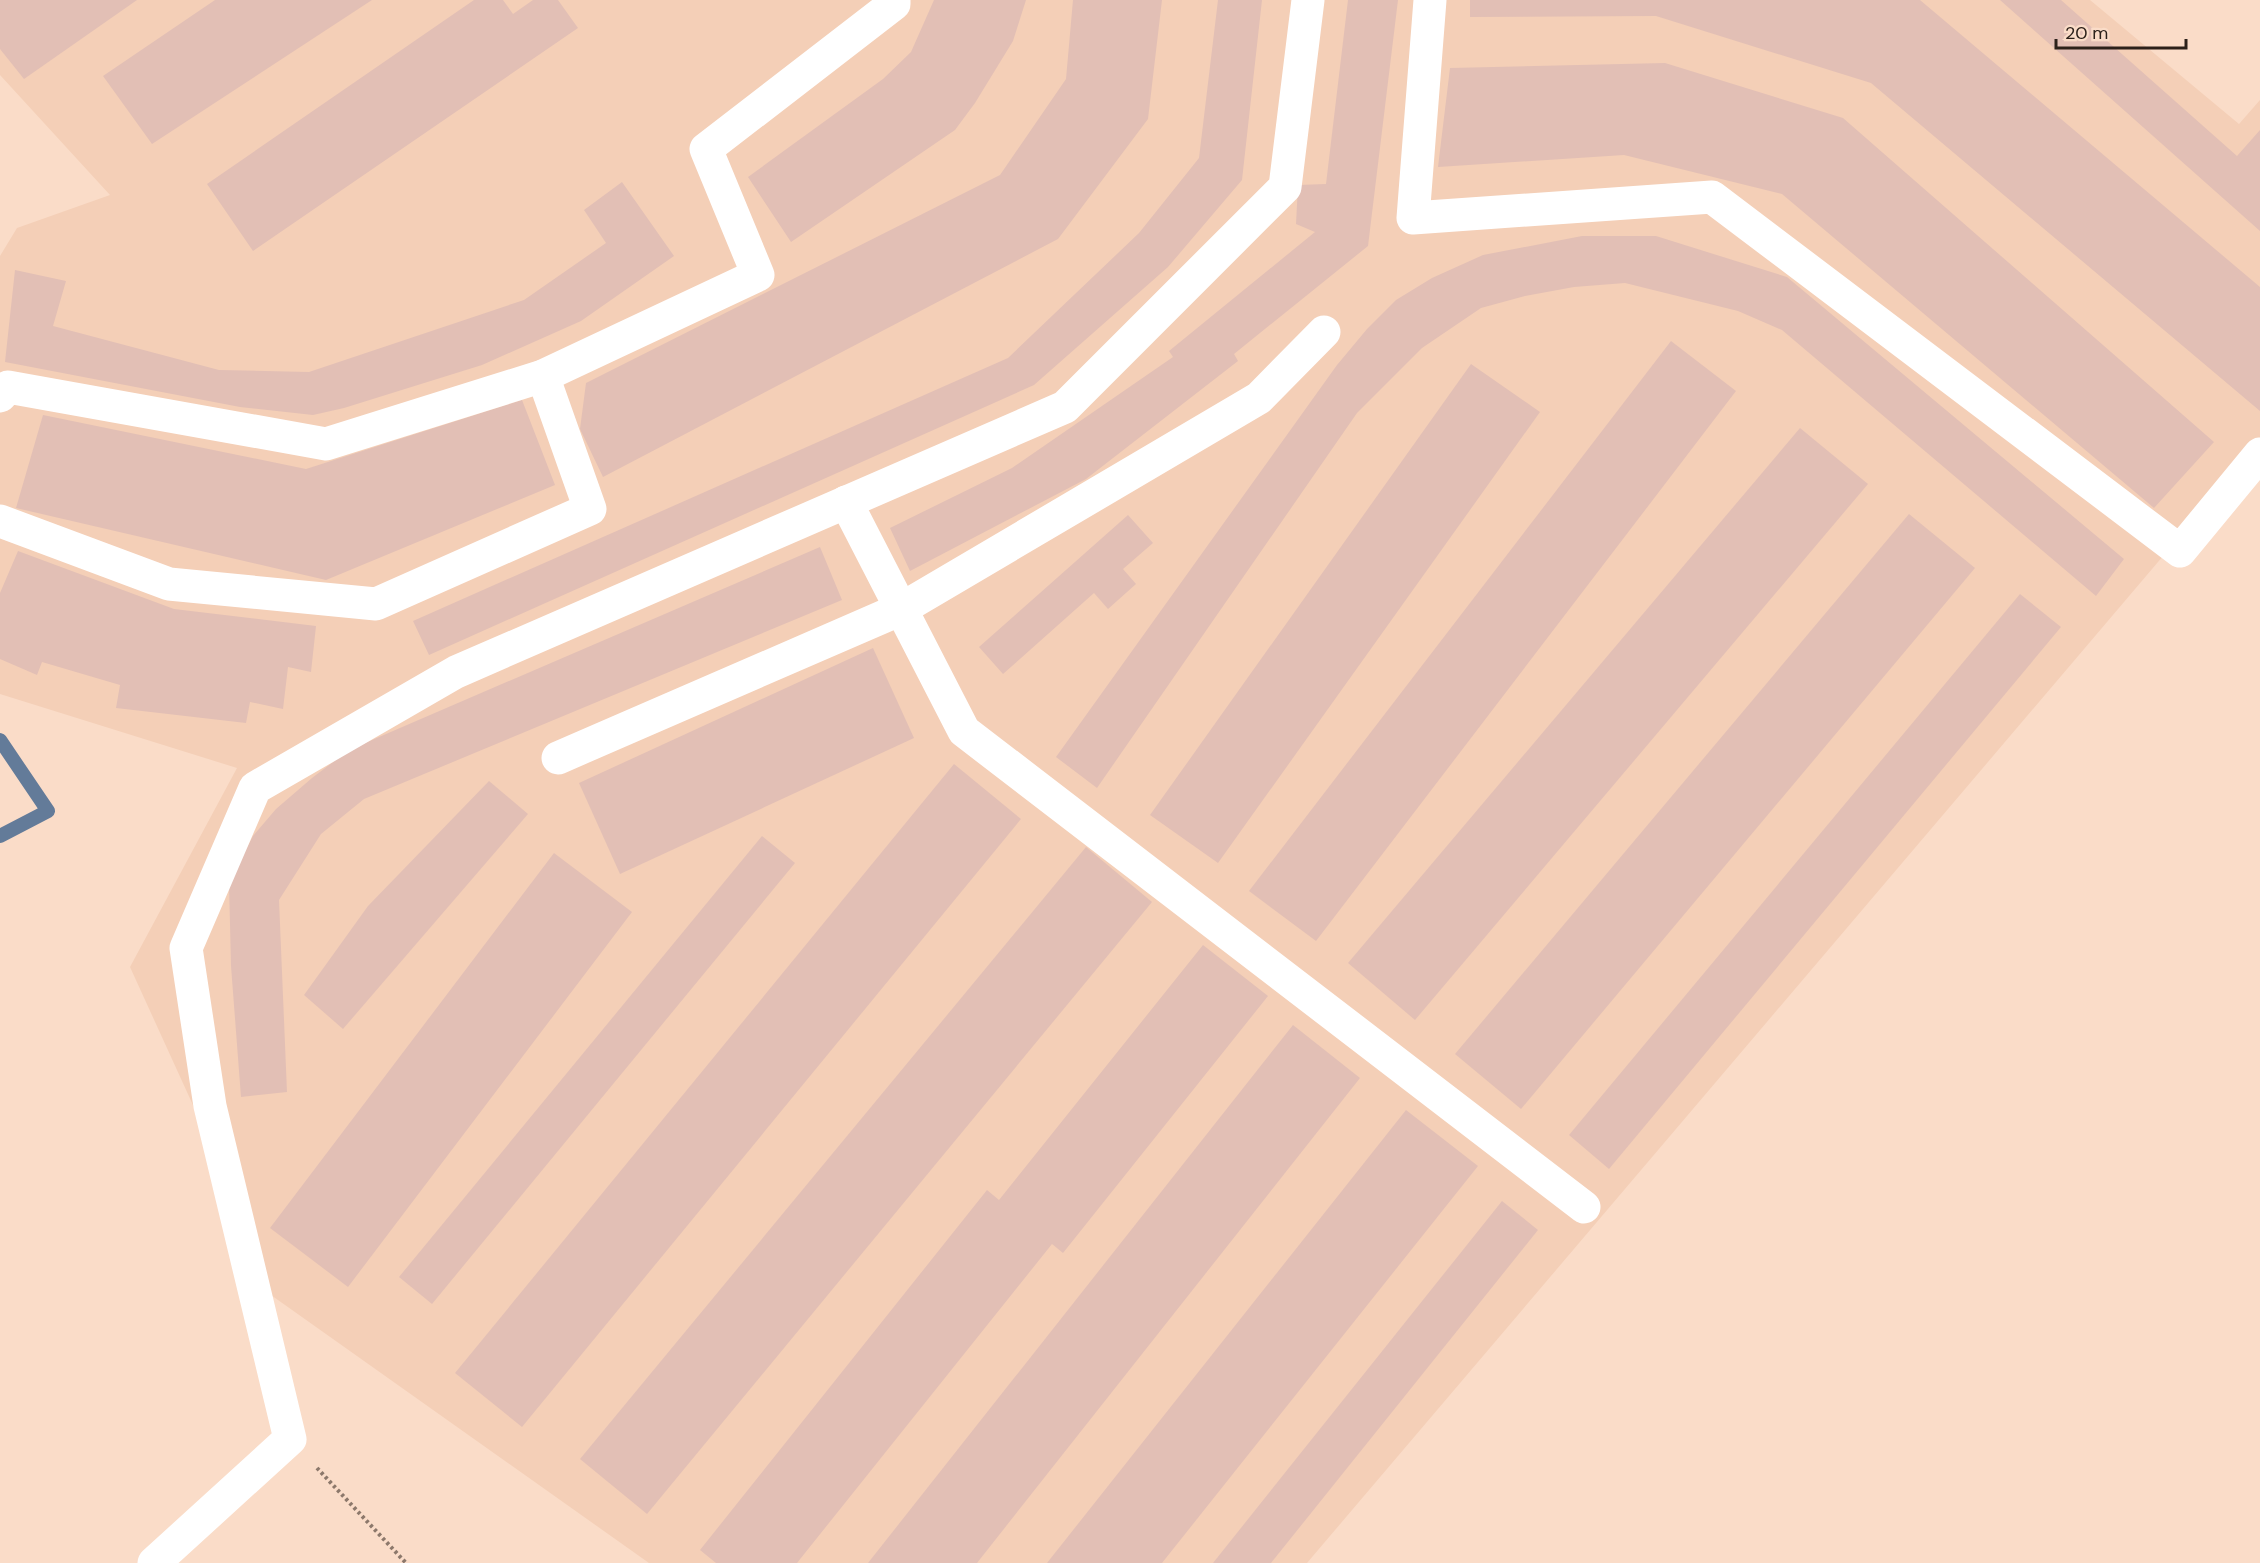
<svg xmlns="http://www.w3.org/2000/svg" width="2260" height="1563" font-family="'DM Sans',sans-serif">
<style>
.built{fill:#f4cfb7}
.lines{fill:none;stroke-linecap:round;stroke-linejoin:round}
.stream{stroke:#637b99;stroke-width:14}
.building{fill:#e2bfb5}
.path{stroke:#8c786b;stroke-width:4;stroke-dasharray:3 3;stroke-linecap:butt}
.minor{stroke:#fff;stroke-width:33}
</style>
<rect width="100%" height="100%" fill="#fadcc8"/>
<polygon class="built" points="0,0 2090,0 2239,124 2260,100 2260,442 1307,1563 649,1563 240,1273 213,1149 130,967 237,768 0,694 0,256 17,228 110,195 0,75"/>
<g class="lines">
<polyline class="stream" points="0,740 48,811 0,836"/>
</g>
<g class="building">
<polygon points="0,0 137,0 24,79 0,49"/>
<polygon points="215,0 372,0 152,144 103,76"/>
<polygon points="474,0 503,0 513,14 533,0 558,0 578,28 253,251 207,184"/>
<polygon points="934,0 1026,0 1013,41 975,103 955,130 791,242 748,177 883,79 911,52"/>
<polygon points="1073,0 1162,0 1148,119 1058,239 603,477 580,429 586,383 1000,175 1066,79"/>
<polygon points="1218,0 1262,0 1242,180 1168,267 1034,385 429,655 413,621 1008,358 1139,233 1199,158"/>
<polygon points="1348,0 1398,0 1368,246 1234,354 1238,361 1086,479 910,571 890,528 1012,468 1173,357 1169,351 1315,232 1296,224 1298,185 1326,184"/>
<polygon points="1470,0 1920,0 2260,287 2260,411 1871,83 1656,16 1470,17"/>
<polygon points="2000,0 2061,0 2237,156 2260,130 2260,231"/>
<polygon points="1665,63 1843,118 2214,442 2154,508 1782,194 1624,155 1438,167 1450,68"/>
<polygon points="622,182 674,256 581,321 482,365 344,408 313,415 240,407 5,362 15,270 66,281 53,326 219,370 309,372 524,300 606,243 584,210"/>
<polygon points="1582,236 1656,236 1787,277 2124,559 2096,596 1782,330 1738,311 1625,283 1574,287 1525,296 1481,308 1422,348 1357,413 1097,788 1056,757 1337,365 1367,329 1396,300 1432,278 1483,255"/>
<polygon points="1671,341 1736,391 1316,941 1249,891"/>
<polygon points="1471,364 1540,412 1218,863 1150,815"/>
<polygon points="522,400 555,485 326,580 16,508 43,415 306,469"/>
<polygon points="1800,428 1868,484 1415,1020 1348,963"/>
<polygon points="1909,514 1975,568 1521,1109 1455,1054"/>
<polygon points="1128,515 1153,543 1123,569 1136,584 1108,609 1094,593 1003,674 979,647"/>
<polygon points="820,547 842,600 364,799 321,834 279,900 287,1092 241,1097 231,966 229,883 253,836 276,809 312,778 349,750"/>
<polygon points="18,551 174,609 316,626 311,672 288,667 283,709 250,702 246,723 116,708 120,685 42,662 37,675 0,659 0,593"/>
<polygon points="2020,594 2061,627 1609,1169 1569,1135"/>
<polygon points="873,648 914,738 620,874 579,783"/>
<polygon points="954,764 1021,819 522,1427 455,1373"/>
<polygon points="489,781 528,814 343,1029 304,995 368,906"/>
<polygon points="762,836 795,863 432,1304 399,1277"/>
<polygon points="1086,847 1152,902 647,1514 580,1459"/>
<polygon points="554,853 632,912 348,1287 270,1228"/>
<polygon points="1203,945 1268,996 1063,1253 1052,1244 797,1563 716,1563 700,1550 987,1190 999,1200"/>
<polygon points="1293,1025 1360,1078 977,1563 868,1563"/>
<polygon points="1406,1110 1478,1166 1162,1563 1047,1563"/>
<polygon points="1502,1201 1538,1230 1271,1563 1213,1563"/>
</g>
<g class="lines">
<polyline class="path" points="317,1468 406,1563"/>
<g class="minor">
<polyline points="1430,0 1413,218 1712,197 2180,551 2260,454"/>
<polyline points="0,396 8,387 326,444 543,376 758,275 706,149 894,4 894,0"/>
<polyline points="846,502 964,731 1584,1207"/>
<polyline points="0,521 169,584 376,604 590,509 543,376"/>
<polyline points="558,758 901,609 1259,398 1324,332"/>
<polyline points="154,1563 290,1439 210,1106 186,948 255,788 456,672 1065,407 1285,187 1308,0"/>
</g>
</g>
<path d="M2056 39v9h130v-9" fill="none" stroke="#2c211a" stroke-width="3"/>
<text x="2065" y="39" font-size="18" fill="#2c211a" stroke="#fadcc8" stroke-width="4.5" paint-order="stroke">20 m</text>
</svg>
